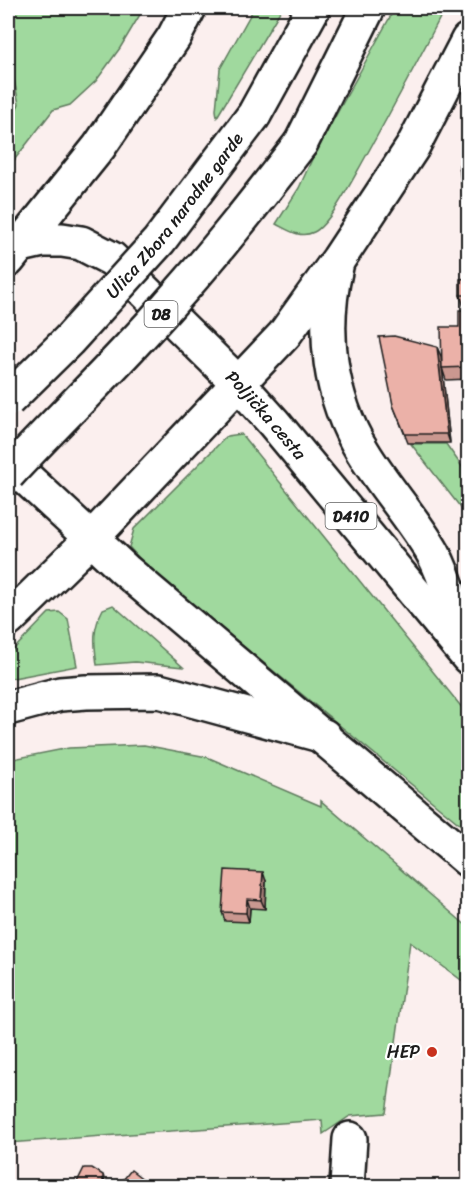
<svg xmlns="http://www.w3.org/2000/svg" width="476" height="1194" font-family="Sriracha,sans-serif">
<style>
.green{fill:#a0d99e;stroke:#5e7a5d;stroke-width:1.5}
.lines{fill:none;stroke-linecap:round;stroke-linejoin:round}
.minor-casing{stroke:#1c1c1c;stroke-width:38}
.major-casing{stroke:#1c1c1c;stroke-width:38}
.highway-casing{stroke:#1c1c1c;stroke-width:38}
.minor{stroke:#fff;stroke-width:33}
.major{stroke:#fff;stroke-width:33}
.highway{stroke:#fff;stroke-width:33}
.highway-bridge-casing{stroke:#1c1c1c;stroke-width:38;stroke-linecap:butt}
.highway-bridge{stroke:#fff;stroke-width:33}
.wall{fill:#ca9890;stroke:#1c1c1c;stroke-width:1.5}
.shaded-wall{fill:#a47c76;stroke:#1c1c1c;stroke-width:1.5}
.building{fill:#ebb1a8;stroke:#1c1c1c;stroke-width:1.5}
.poi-dot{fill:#c8321e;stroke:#fff;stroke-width:2}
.labels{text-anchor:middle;stroke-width:4.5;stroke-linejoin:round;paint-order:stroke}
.shield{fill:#fff;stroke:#606060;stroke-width:1.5}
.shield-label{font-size:16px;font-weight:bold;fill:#1c1c1c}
.street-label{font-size:18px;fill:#1c1c1c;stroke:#fff}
.poi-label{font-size:18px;fill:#1c1c1c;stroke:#fff;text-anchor:end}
</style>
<rect width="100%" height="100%" fill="#fbefee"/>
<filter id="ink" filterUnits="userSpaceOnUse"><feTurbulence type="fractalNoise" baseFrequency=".0167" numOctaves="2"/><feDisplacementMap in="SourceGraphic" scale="12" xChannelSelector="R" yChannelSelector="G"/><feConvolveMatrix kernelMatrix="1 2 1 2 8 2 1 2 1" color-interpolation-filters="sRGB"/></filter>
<g filter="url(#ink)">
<g class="green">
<polygon points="8,8 144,8 120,48 96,81 70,105 53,110 8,168 8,127 19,104 12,70 8,69"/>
<polygon points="254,8 282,8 217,117 216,110 220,69"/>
<path d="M395 8H445C418 61 390 113 361 165 352 181 329 225 314 232 300 239 288 230 276 224L299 188 313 157Z"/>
<polygon points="241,434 468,715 468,831 147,567 129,547 134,529 227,436"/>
<polygon points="411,444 446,444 468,475 468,517"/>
<path d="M113 605 183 667 135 662 97 665C94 642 92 630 103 609Z"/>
<polygon points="59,612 68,619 77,666 8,679 8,655 49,613"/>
<polygon points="144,745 207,757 321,806 321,801 468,927 468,985 410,942 386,1113 350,1116 323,1134 322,1120 8,1143 8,760 69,748"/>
</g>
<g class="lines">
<g class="minor-casing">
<polyline id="minor" points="347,1186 350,1139"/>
</g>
<g class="major-casing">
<g id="major">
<path id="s1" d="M21 245 43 240H62L81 243 112 259 239 384 274 423 468 657"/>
<polyline points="8,461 125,570 468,860"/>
</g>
</g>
<g class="highway-casing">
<g id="highway">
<polyline points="254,115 313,8"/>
<polyline points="301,143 368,8"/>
<polyline points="8,260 99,147 174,37 189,8"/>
<path d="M336 267C321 330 329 397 363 452 384 487 413 518 433 553 449 583 455 616 462 649"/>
<polyline points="8,620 91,539 284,335 338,260 412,148 468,40"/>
<polyline points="8,708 60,694 86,692 159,691 324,736"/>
</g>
</g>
<use href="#minor" class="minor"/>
<use href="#major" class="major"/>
<use href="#highway" class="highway"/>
<g class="highway-bridge-casing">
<g id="highway-bridge">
<path id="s2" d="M8 400 69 340 159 241 254 115"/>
<path d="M8 474C62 416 119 362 171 302 217 251 259 197 301 143"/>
</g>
</g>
<use href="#highway-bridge" class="highway-bridge"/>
</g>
<g class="wall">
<polygon points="468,164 468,219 467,219 464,210"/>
<polygon points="468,278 468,307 464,307 460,295"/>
<polygon points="468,310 468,379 446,380 442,368 450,443 408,443 393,405 441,356 442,366 459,327"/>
<polygon points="266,881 265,909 250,908 249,922 225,921 222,912"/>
</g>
<g class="shaded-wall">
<polygon points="437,347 441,356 450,443 447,434"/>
<polygon points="263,872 266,881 265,909 261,900"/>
<polygon points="247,899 250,908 249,922 246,913"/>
<polygon points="103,1175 106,1184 106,1186 103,1186"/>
</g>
<g class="building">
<polygon points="468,164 468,210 464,210 459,165"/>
<polygon points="468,278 468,295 460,295 460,279"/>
<polygon points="459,310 468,310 468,367 442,368 441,327 459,327"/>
<polygon points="394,336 437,347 447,434 405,434 393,405 379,337"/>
<polygon points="225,870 263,872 261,900 247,899 246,913 222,912"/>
<polygon points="84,1168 92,1168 103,1175 103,1185 119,1185 131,1170 152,1186 182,1185 182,1186 66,1186 66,1183 77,1182"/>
</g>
</g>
<circle class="poi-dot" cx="432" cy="1052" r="6"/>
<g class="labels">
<g class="shield">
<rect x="144.5" y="301" width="33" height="26" rx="4.5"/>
<rect x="325.5" y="503" width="51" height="26" rx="4.5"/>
</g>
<g class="shield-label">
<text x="161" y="320">D8</text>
<text x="351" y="522">D410</text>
</g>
<g class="street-label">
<text dy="6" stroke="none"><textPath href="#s2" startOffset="249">Ulica Zbora narodne garde</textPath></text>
<text dy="6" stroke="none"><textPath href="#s1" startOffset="315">Poljička cesta</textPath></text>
</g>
<g class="poi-label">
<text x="420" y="1058">HEP</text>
</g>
</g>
<rect width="476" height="1194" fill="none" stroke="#fff" stroke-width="30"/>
<rect x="15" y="15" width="446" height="1164" fill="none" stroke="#1c1c1c" stroke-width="2" filter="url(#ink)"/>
</svg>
